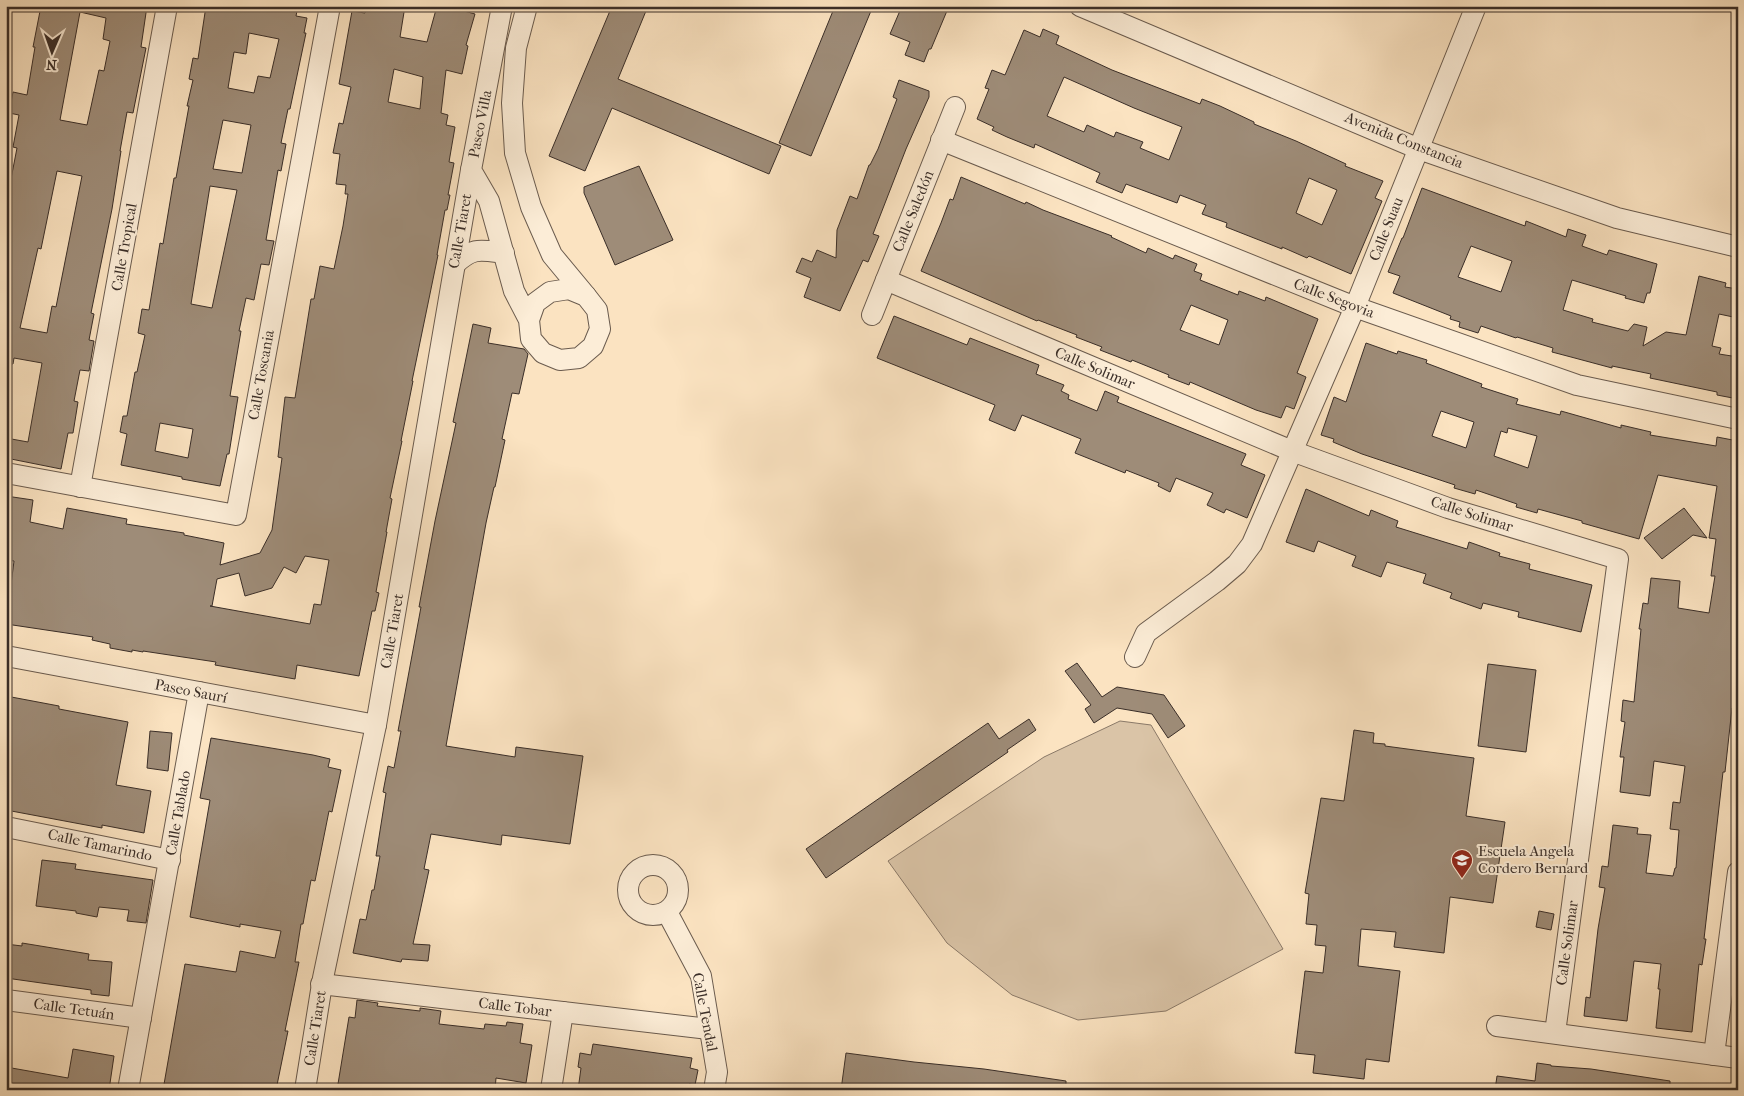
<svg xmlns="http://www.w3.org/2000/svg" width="1744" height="1096" font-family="'IM FELL French Canon',serif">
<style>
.green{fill:#dac4a7;stroke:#8a7968}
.building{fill:#9e8c78;stroke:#3a2e28;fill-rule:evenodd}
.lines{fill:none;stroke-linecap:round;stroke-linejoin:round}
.minor-casing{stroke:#6a5b4e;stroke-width:22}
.minor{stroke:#fcedd7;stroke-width:20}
.labels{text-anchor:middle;stroke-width:4;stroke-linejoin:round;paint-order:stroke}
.street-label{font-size:15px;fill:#3a2e28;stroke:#fcedd7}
.poi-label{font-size:15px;fill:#3a2e28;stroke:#fcedd7;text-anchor:start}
</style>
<rect width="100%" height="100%" fill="#fbe3c1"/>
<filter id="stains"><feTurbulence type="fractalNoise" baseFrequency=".004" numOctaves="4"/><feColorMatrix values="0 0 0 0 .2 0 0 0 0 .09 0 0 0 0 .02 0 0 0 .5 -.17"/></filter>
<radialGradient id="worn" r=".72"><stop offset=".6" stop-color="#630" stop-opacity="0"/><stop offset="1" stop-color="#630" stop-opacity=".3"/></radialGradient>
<polygon class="green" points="1120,721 1151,725 1283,949 1166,1011 1078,1020 1012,995 947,943 888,861 1044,757"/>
<g class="building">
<path d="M41 6H147L141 47 146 48 133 113 127 112 120 151H121L112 209 91 313 94 314 89 340 94 341 89 371 80 370 74 401 78 402 73 433H68L61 469 6 458V438L28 442 42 363 14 358 13 364H6V183L10 184 17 148 13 147 19 115 9 113 13 92 27 95 35 47H33ZM80 12 106 18 103 39 110 41 104 71 99 70 87 125 60 120ZM57 171 82 176 56 307 52 306 47 333 20 328 38 248 41 249Z"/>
<path d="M206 6H298L296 16 307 18 304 33H306L290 109H288L281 143 286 144 281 171 278 170 266 240 274 241 269 265 261 264 254 300 246 298 239 331H241L230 396 238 397 229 454H227L220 486 182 479V477L121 465 127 434 120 432 123 416H127L135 372H137L145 335 138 333 142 309 149 310 160 243 163 244 174 178H176L189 106H187L193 80 189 79 193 58 198 59ZM249 33 279 39 270 78 258 76 254 93 228 88 234 52 246 54ZM223 120 251 125 242 173 213 169ZM210 186 237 190 212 308 191 304ZM160 423 193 429 188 458 155 451Z"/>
<path d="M367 6H405L400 37 427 42 437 6H446L475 14 466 45 468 46 462 74 446 70 441 113 448 115 446 125 455 127 449 162 454 163 448 195H450L447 210H445L437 255H438L412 381H413L401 441H402L390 498 392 499 386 532H387L376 592 379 593 375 611H372L359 676 297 665 295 679 215 665 216 662 143 651V652L132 650V652L110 648V644L92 640 93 637 6 624 14 561 6 560V496L33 500 30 522 63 529 67 508 127 519 126 524 184 533V535L224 543 220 565 260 553 272 530 282 458 278 457 285 397 295 398 311 299H314L320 266 334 269 343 226 348 194H345L346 185 336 184 340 154 333 153 339 123 343 124 351 87 339 84 352 11 365 13ZM394 69 423 77 420 109 388 102ZM305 556 329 560 321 605 314 604 310 624 210 606H212L217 579 239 573 245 596 272 588 284 567 296 573Z"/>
<polygon points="612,6 648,6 618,79 781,146 769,174 612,108 585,171 549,156"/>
<polygon points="835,6 873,6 811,156 779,143"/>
<polygon points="902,6 949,6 931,49 929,49 924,62 905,55 910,42 890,34"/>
<path d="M1043 29 1059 36 1056 44 1112 70 1200 104 1202 99 1220 106 1254 122V124L1296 141 1346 164 1345 166 1383 181 1375 198 1382 201 1351 274 1309 256 1307 258 1282 247V249L1226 227 1227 223 1202 214 1206 205 1180 195 1177 203 1126 184 1122 193 1096 182 1100 173 1035 144 1034 148 1007 137 992 130 994 127 977 119 989 89 985 88 992 70 1005 75 1024 30 1040 37ZM1064 77 1134 108 1182 127 1169 160 1140 148 1143 142 1116 132 1114 137 1087 125 1084 132 1047 116ZM1309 178 1337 190 1322 225 1296 213Z"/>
<polygon points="899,80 929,91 929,97 906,149 873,234 879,236 868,262 863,260 840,311 804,297 811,278 796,272 802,258 812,262 817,250 836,258 837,230 850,196 857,199 869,165 870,165 878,149 897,99 893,97"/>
<polygon points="639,166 673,240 615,265 584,193 584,187"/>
<path d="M961 177 1025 204 1026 202 1043 210 1112 236 1111 237 1146 253 1148 248 1173 259 1175 255 1197 264 1194 271 1202 274 1200 280 1238 295 1239 291 1265 301 1266 297 1318 319 1297 373 1306 377 1294 409 1286 406 1281 418 1256 410 1190 382 1189 385 1168 377 1169 375 1132 360 1131 362 1100 350 1102 347 1076 337 1077 335 1038 320 1037 321 921 271 941 223 950 199 953 200ZM1191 305 1228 320 1219 345 1180 330Z"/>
<path d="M1422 188 1525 226 1526 221 1566 237 1568 229 1586 235 1582 246 1607 255 1609 250 1657 264 1650 293H1647L1644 303 1625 298 1626 296 1572 280 1563 310 1593 319 1592 322 1628 331 1634 324 1647 327 1643 346 1666 332 1686 335 1699 276 1726 283 1725 287 1738 289V318L1719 314 1712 346 1721 348 1719 354 1738 357V399L1717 395V392L1650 378 1651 374 1612 366V368L1571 357 1552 352 1553 348 1517 337 1516 338 1481 326 1478 333 1459 327 1460 322 1450 319 1451 316 1393 293 1400 276 1388 272 1402 238H1403ZM1471 246 1512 261 1501 292 1458 277Z"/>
<polygon points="894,316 967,345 970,338 1039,365 1036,374 1064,385 1061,391 1069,395 1068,399 1097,411 1105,391 1119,397 1117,402 1246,454 1241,465 1265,475 1247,518 1226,509 1224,513 1207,505 1213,493 1176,478 1170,492 1158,486 1159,483 1126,470 1125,473 1075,453 1081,439 1022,415 1015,431 989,420 995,405 877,358"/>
<polygon points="473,324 491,328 488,343 524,349 528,354 519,394 512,393 502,439 505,440 495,487 494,487 486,523 446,746 515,757 516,747 583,756 570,844 502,835 501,845 431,834 424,869 429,870 413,944 430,945 428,961 402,959 401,962 353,953 360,919 366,920 372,890 374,890 380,856 376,856 386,793 383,792 388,766 394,768 401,731 398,731 421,607 419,607 435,521 456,423 453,422"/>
<path d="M1366 343 1397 354 1398 351 1427 360 1426 363 1482 384 1481 387 1518 399 1516 404 1560 415 1561 411 1621 428V425L1651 432 1650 435 1716 446 1717 437 1738 441V693L1736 708H1732L1725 772H1723L1704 939H1706L1702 965 1699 964 1692 1032 1656 1028 1660 989H1658L1661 964 1634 961 1627 1021 1584 1016 1586 997 1590 998 1598 929 1605 888 1599 887 1602 866 1608 867 1613 825 1638 828 1637 834 1651 835 1646 873 1673 876 1675 868H1676L1679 830 1670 829 1673 802 1680 803 1685 766 1654 761 1650 796 1620 792 1624 757H1620L1625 722 1621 721 1623 700 1634 702 1641 629H1639L1643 603 1648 604 1651 578 1680 581 1678 608 1709 613 1715 576H1711L1716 539 1709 538 1717 486 1658 475 1639 539 1582 523V521L1538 509 1537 513 1516 507 1517 504 1476 490 1475 494 1454 488 1455 485 1362 454 1333 442 1334 439 1321 435 1334 397 1346 402ZM1441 411 1474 422 1466 448 1432 436ZM1508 428 1537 436 1528 468 1494 456 1501 431 1507 433Z"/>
<polygon points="1306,489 1369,516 1371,510 1398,521 1396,527 1467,549 1469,542 1500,553 1499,556 1530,564 1529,569 1592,585 1581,632 1518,617 1519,612 1483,603 1481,609 1450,598 1452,593 1423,583 1426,574 1387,562 1381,577 1352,566 1356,556 1318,541 1314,552 1286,542"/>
<polygon points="1684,508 1707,538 1693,535 1662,559 1644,538"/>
<polygon points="1077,663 1102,697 1117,687 1164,695 1185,726 1168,738 1152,714 1117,708 1094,723 1085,709 1091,705 1065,671"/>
<polygon points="1488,664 1536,670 1526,752 1478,746"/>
<polygon points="6,696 59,706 59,709 128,722 116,785 151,791 144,833 102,825 102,828 6,810"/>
<polygon points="1029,719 1036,730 1007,750 1008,752 826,878 806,849 988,723 999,739"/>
<polygon points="1354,730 1374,733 1373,743 1385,744 1385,746 1474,758 1466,816 1505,822 1493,903 1450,897 1444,953 1394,947 1396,932 1361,929 1358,966 1400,971 1389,1062 1366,1059 1364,1079 1313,1073 1315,1055 1295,1053 1305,971 1323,973 1326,946 1315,945 1317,925 1306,924 1309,894 1305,893 1321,798 1344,801"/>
<polygon points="150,731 172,733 168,771 147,768"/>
<polygon points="211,738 313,755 330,759 328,767 341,770 332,812 329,811 315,881 311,880 303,924 301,924 295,962 299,962 285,1031 288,1031 276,1090 163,1090 185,964 236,972 240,951 275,958 281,931 240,924 240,927 190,917 210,800 200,798"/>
<polygon points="42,860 76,864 75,869 153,880 146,923 127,921 129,910 99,907 97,917 76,913 76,911 36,906"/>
<polygon points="1539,911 1554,914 1551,930 1536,927"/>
<polygon points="22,943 89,954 88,960 112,962 109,996 91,994 91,990 6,978 6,944 22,946"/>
<polygon points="357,1000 378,1003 377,1006 420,1011 420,1008 441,1011 439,1024 484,1029 485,1024 506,1026 507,1022 523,1024 520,1043 532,1045 526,1083 496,1078 495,1090 337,1090 349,1017 355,1018"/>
<polygon points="593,1044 692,1058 690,1068 698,1070 695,1085 689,1084 688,1090 578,1090 581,1068 578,1067 580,1053 591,1055"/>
<polygon points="73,1049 114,1056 109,1090 6,1090 6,1067 68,1078"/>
<polygon points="846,1053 914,1062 984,1069 1066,1081 1066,1090 841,1090"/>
<polygon points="1537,1063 1551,1065 1551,1066 1591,1069 1670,1081 1670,1090 1495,1090 1497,1076 1535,1081"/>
</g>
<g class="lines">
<g class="minor-casing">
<g id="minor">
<polyline points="502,6 471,170 489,201 514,291 529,320 531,339 543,353 560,360 579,358 593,346 600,329 597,310 586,296 569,289 550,292 535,303 529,320"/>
<polyline points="527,6 516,48 512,103 515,153 531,207 552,255 586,296"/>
<polyline points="1080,6 1419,149 1617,218 1738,247"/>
<polyline points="941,140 1355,307 1577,385 1738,419"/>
<path d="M455 264C473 247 480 250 504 253"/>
<polyline points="886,280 1292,451 1448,508 1618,559 1555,1033"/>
<polyline points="872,315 955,107"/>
<polyline points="6,473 236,515 330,6"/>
<polyline points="80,487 167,6"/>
<polyline points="6,656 376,725"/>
<polyline points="1135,657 1146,633 1217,581 1237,564 1252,544 1355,307 1476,6"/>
<polyline points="6,827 170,860"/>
<circle cx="653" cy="890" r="25"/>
<polyline points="667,912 701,976 717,1072 714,1090"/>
<polyline points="321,984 709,1029"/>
<polyline points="6,1000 141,1018"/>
<polyline points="1497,1026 1738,1058"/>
<polyline points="1714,1055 1738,872"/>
<polyline points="128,1090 199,692"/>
<polyline points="305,1090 323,978 376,725 471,170"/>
<polyline points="551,1090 563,1012"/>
</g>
</g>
<use href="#minor" class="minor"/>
</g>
<defs>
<g id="school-pin" transform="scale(1.125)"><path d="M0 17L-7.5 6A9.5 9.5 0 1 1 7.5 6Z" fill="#8f2418" stroke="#fcedd7"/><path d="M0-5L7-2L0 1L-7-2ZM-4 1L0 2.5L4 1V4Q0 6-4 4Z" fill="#fff"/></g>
</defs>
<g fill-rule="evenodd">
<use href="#school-pin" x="1462" y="860"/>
</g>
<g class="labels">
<g class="street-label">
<text transform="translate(480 124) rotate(-79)" y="5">Paseo Villa</text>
<text transform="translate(1404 140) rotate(22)" y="5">Avenida Constancia</text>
<text transform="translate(913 211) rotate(-68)" y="5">Calle Saledón</text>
<text transform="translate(1386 229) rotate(-68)" y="5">Calle Suau</text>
<text transform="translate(460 231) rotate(-80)" y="5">Calle Tiaret</text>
<text transform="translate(124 247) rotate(-80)" y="5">Calle Tropical</text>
<text transform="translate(1334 298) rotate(21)" y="5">Calle Segovia</text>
<text transform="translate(1095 368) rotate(23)" y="5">Calle Solimar</text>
<text transform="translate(261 375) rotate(-80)" y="5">Calle Toscania</text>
<text transform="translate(1472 514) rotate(18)" y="5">Calle Solimar</text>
<text transform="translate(392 631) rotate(-80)" y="5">Calle Tiaret</text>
<text transform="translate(191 691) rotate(11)" y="5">Paseo Saurí</text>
<text transform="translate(178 813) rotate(-80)" y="5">Calle Tablado</text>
<text transform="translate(100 845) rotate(12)" y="5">Calle Tamarindo</text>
<text transform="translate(1567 943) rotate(-82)" y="5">Calle Solimar</text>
<text transform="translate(515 1007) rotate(7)" y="5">Calle Tobar</text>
<text transform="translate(74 1009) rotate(8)" y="5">Calle Tetuán</text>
<text transform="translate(705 1012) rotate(79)" y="5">Calle Tendal</text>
<text transform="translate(315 1028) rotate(-81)" y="5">Calle Tiaret</text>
</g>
<g class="poi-label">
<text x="1478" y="856">Escuela Angela<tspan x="1478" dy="17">Cordero Bernard</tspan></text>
</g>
</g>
<rect width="1744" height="1096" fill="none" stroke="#fbe3c1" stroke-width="25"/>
<rect x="8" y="8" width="1729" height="1081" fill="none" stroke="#3a2e28" stroke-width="2.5"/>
<rect x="12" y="12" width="1719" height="1071" fill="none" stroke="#3a2e28"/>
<g transform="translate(52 52) rotate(182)" stroke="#fcedd7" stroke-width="4" paint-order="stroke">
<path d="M0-4L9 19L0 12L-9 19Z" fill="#3a2e28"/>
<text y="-8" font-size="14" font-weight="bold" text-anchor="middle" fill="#3a2e28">N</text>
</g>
<rect width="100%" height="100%" filter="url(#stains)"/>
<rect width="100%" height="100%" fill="url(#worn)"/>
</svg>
